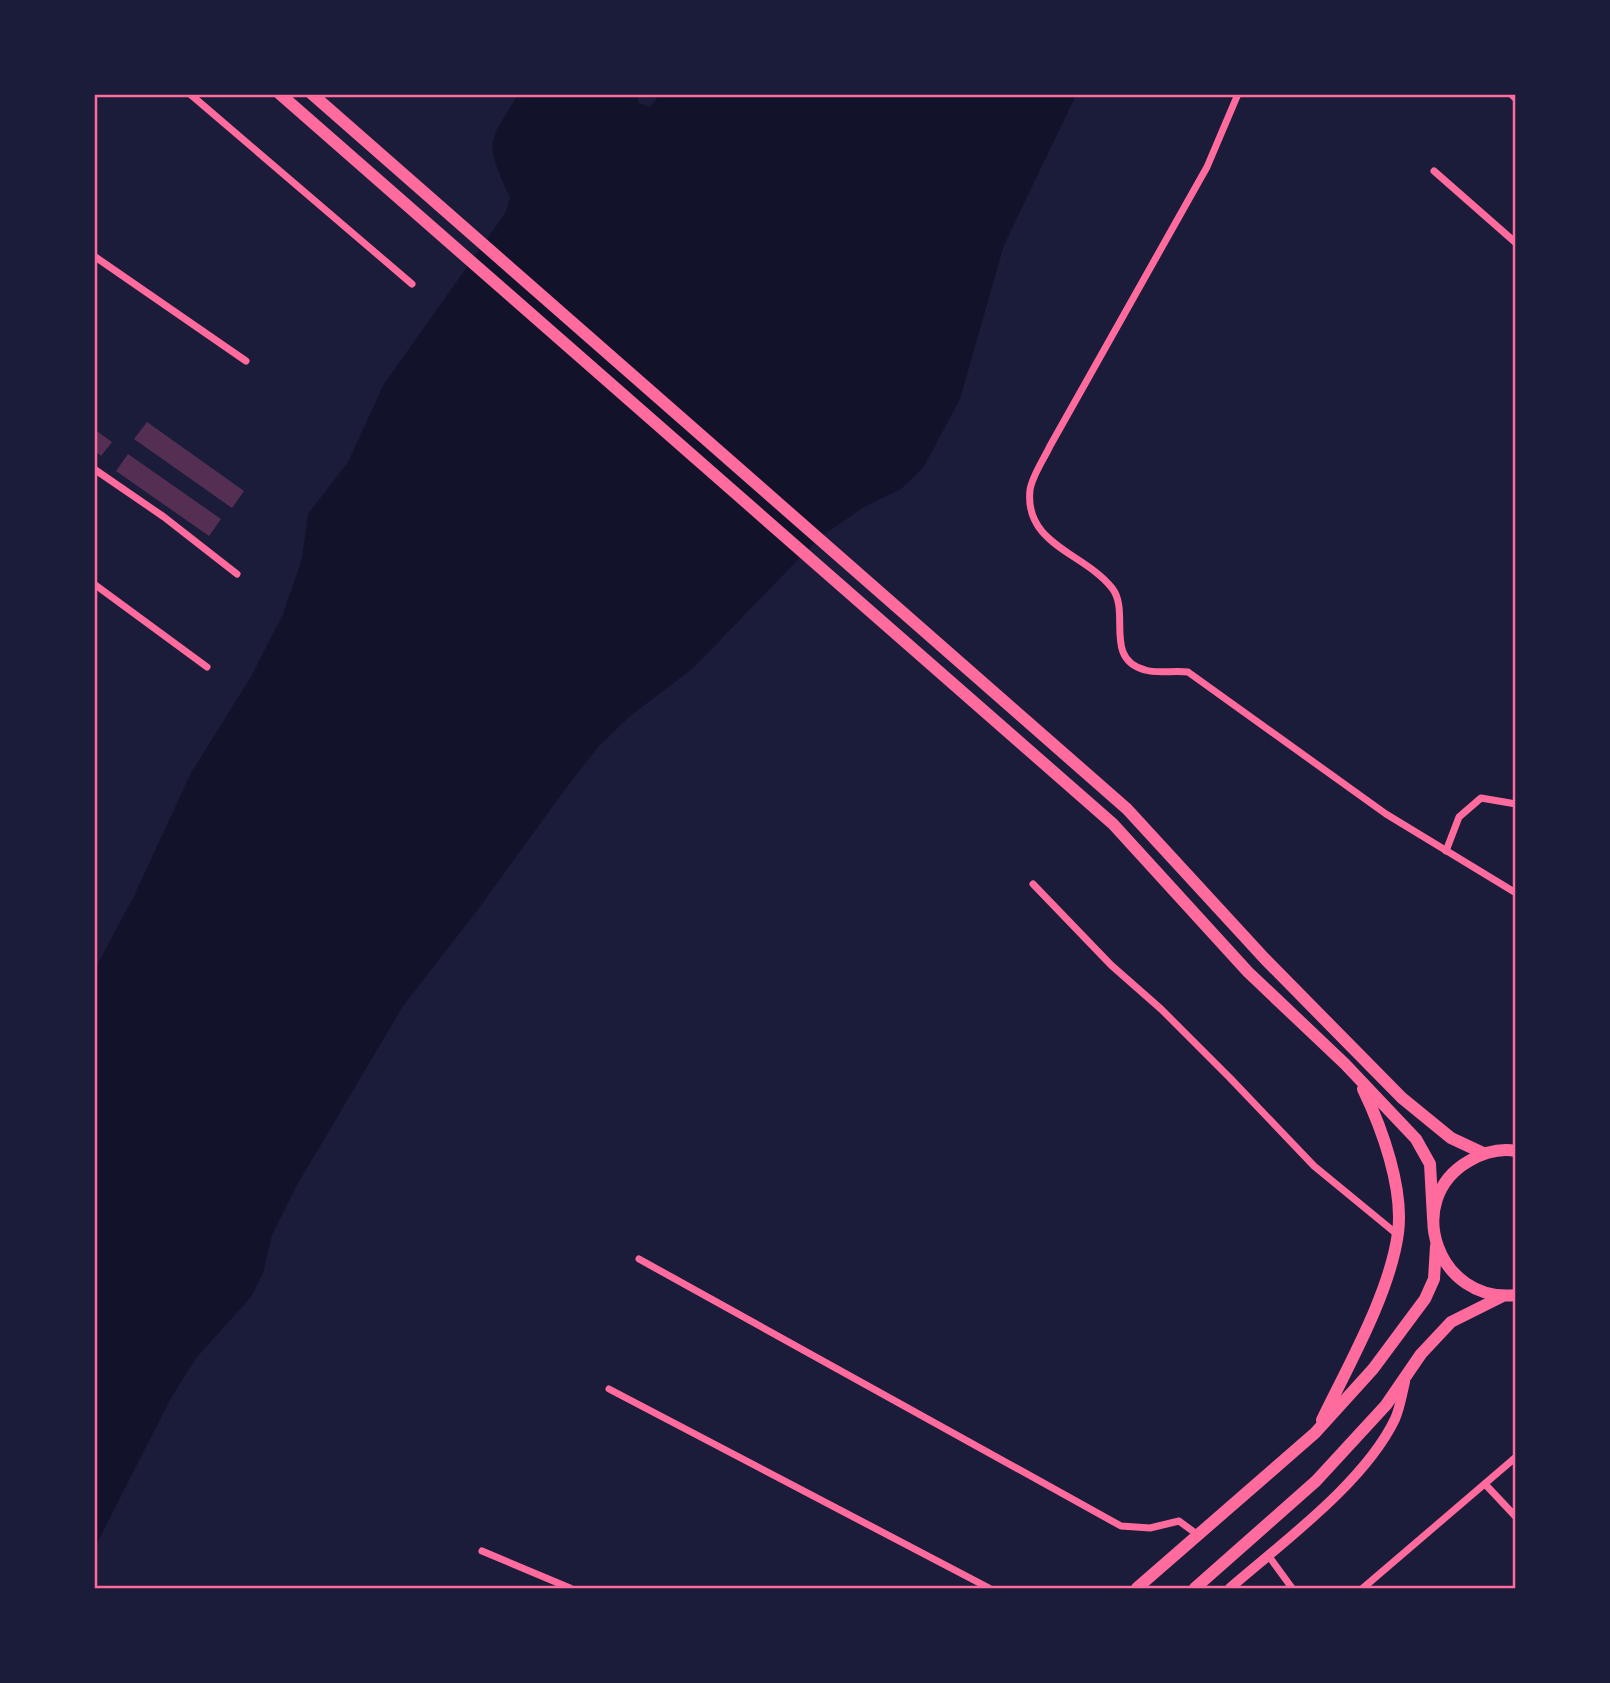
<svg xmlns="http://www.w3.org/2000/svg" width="1610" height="1683" font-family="'Zilla Slab',serif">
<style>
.water{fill:#12122b}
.building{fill:#542f53}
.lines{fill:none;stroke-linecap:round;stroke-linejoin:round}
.minor{stroke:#ff6b9d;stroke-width:7}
.tertiary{stroke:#ff6b9d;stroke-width:10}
.primary{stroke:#ff6b9d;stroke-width:12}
.neatline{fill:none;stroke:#ff6b9d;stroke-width:2.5}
</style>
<rect width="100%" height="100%" fill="#1b1b3a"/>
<path class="water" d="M660 94 1076 95 1004 245 960 399 923 468 901 489 864 507 819 538 692 669 630 716 598 747 566 788 479 908 403 1006 297 1185 272 1235 263 1273 251 1297 196 1358 171 1398 95 1547V969L134 896 191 773 252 675 283 614 302 559 308 514 348 462 384 384 506 212 510 198C486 142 485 147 518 95H638V103L650 107Z"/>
<g class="building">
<polygon points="147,422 244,491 232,508 134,439"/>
<polygon points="94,429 112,442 101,456 94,451"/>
<polygon points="128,454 221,519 209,536 116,471"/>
</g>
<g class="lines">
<g class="minor">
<polyline points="190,94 412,284"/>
<path d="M1238 94 1207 167 1050 446C1044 459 1032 476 1030 490 1024 545 1085 553 1112 588 1131 612 1103 659 1145 670 1158 674 1174 670 1188 672L1386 814 1516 893"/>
<polyline points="1511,94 1516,99"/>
<polyline points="1434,171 1516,243"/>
<polyline points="94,256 246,361"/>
<polyline points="94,469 164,517 237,574"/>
<polyline points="94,584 207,667"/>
<polyline points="1446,851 1459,817 1481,798 1516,804"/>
<polyline points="1033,884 1111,965 1161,1009 1230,1078 1314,1166 1398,1235"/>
<polyline points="639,1259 1121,1526 1150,1528 1179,1521 1198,1535"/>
<polyline points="609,1389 989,1588"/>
<polyline points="1485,1484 1516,1517"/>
<polyline points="482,1551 570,1588"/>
<polyline points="1268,1555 1292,1588"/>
<polyline points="1363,1588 1516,1457"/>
</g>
<path class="tertiary" d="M1230 1588C1283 1542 1365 1482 1395 1419 1400 1408 1402 1394 1405 1382"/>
<g class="primary">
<polyline points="280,94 1113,824 1248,972 1345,1064 1416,1139 1430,1164 1433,1218"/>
<polyline points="312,94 1127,809 1265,959 1402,1098 1451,1138 1483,1153"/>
<path d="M1516 1151C1499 1148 1483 1153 1469 1161 1401 1200 1438 1304 1516 1295"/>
<path d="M1322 1420C1348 1366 1390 1293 1398 1233 1404 1189 1382 1128 1363 1089"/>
<polyline points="1137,1588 1315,1433 1373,1369 1425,1299 1434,1279 1436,1246"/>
<polyline points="1195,1588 1316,1481 1386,1405 1421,1354 1451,1322 1501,1297"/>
</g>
</g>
<rect width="1610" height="1683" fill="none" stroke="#1b1b3a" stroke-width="192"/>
<rect x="96" y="96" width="1418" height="1491" class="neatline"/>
</svg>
